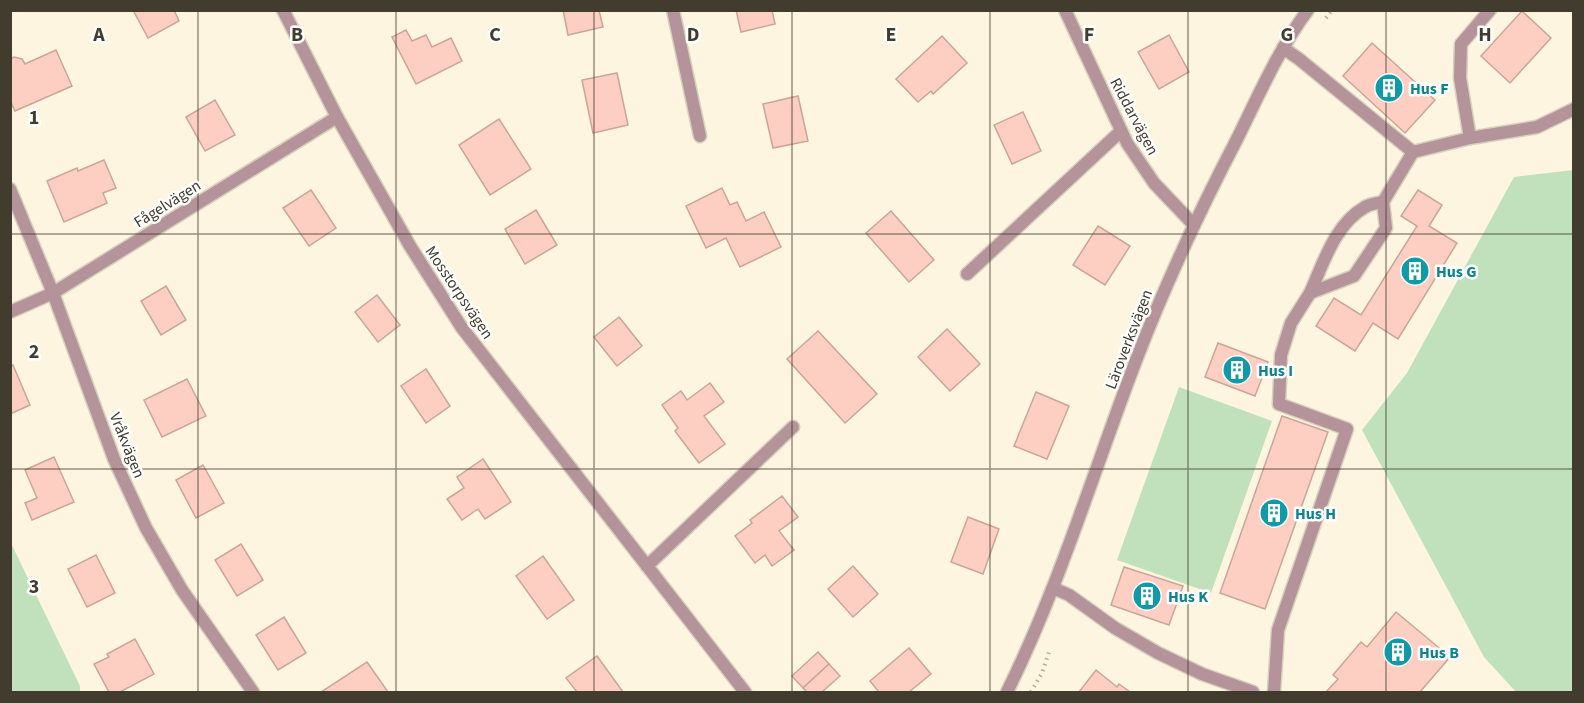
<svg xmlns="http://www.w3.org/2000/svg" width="1584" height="703" font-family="'Source Sans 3',sans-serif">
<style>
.green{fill:#c1e1bc}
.building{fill:#fdcfc2;stroke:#cba599;stroke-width:1.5}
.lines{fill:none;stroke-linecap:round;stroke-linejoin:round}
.lane-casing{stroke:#d7d0bc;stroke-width:15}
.street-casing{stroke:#d7d0bc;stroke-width:15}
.path{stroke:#b4ae9b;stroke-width:4;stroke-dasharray:1.5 4.5;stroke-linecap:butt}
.lane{stroke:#b4939a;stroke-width:12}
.street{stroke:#b4939a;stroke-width:12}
.grid{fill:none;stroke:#413c2e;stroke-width:1.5;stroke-opacity:0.55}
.labels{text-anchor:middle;stroke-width:5;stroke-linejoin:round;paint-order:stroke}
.culture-label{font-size:16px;font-weight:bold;fill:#0d838f;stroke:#fff;text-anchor:start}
.street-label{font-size:16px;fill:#413c2e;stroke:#fff}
.grid-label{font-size:20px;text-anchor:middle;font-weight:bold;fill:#413c2e;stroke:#fff;stroke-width:5;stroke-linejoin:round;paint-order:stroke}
</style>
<rect width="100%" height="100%" fill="#fdf5e0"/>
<g class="green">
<polygon points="1573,170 1573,692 1516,692 1484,657 1362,430 1407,373 1514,177"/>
<polygon points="1179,387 1272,421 1211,593 1117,560"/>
<polygon points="11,543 80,686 80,692 11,692"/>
</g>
<g class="building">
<polygon points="133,10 174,10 179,21 148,38"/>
<polygon points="563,10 599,10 603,27 568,35"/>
<polygon points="736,10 772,10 775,24 741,32"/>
<polygon points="1522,11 1551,38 1510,83 1481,56"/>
<polygon points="406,30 412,41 426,35 432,47 451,38 462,61 416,84 392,37"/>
<polygon points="1169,35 1189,72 1159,89 1138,52"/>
<polygon points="942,36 967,63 933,94 931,91 918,102 896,79"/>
<polygon points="1372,43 1435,100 1405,133 1343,76"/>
<polygon points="56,50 72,86 15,111 10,100 10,59 14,57 22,59 25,64"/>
<polygon points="617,73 628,125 593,133 582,80"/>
<polygon points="798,96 808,141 773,148 763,104"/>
<polygon points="215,100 235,135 205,151 186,117"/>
<polygon points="1023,112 1041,151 1012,164 994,125"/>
<polygon points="499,119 531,169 490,195 459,145"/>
<polygon points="104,160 116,188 103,193 107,203 64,222 47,181 77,168 78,171"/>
<polygon points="722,188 730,205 737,202 746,221 764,212 781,247 740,267 726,238 706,248 686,206"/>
<polygon points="311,190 336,228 309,246 283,208"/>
<polygon points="1418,190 1442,205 1429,226 1457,243 1398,339 1373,323 1355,351 1316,326 1334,298 1361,315 1417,226 1401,216"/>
<polygon points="536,210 557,245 525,264 505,229"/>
<polygon points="891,211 934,260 909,282 866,233"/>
<polygon points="1098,226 1130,246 1105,285 1073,265"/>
<polygon points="166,286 186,320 161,335 141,301"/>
<polygon points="377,295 400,325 378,342 355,312"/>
<polygon points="619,317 642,346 617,366 594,337"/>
<polygon points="947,329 980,364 950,391 918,357"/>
<polygon points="818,331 877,394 845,423 787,359"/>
<polygon points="1218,343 1268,362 1255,396 1205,377"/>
<polygon points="13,365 30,405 10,414 10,366"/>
<polygon points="426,369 450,406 426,423 401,386"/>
<polygon points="187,379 206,416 162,437 144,400"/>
<polygon points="710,383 724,402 704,416 725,444 699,463 675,431 678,428 662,405 681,391 687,400"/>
<polygon points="1036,392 1069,406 1047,459 1014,446"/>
<polygon points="1282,416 1328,432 1265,609 1220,593"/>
<polygon points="54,457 74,502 32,520 25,503 37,498 25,470"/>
<polygon points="483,459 511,502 485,519 478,509 462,520 447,499 464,488 457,477"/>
<polygon points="203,465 224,503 196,518 176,480"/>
<polygon points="782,496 798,517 779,531 794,550 772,566 765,555 755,563 735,536 752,523 750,520"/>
<polygon points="968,517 999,529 983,574 951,562"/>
<polygon points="241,544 263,580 237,596 215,560"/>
<polygon points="96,555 115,593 87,607 68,569"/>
<polygon points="543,556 574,600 547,619 516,576"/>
<polygon points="853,566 878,594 853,617 828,589"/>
<polygon points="1124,567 1183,586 1169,625 1111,605"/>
<polygon points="1396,612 1450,657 1420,692 1326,692 1338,679 1333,675 1361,642 1367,647"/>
<polygon points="284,617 306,653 278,670 256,635"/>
<polygon points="135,639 154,674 120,692 109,692 94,664 109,657 107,654"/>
<polygon points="909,648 931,674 909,692 879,692 870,681"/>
<polygon points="818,652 829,664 803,688 792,676"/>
<polygon points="597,656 623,692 577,692 566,678"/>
<polygon points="367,662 388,692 321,692"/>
<polygon points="829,664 840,676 822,692 807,692 803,688"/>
<polygon points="1096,670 1117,687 1119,684 1130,692 1079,692"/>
</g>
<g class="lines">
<g class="lane-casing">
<g id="lane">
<polyline points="1490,10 1461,44 1460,78 1470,138 1537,127 1574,109"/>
<polyline points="1413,152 1470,138"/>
<path d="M1310 293C1323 264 1335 224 1365 207 1370 204 1377 203 1383 202"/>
<polyline points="1053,588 1069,595 1115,628 1158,653 1202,674 1253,692"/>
<polyline points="1274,692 1278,630 1347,429 1279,404 1281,355 1291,323 1310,293 1354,276 1386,228 1383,202 1413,152 1299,59 1283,48"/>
</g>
</g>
<g class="street-casing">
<g id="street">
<polyline points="283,10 337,117 410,246 462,328 745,692"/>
<polyline points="673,10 700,136"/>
<polyline points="1065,10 1127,143 1154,183 1194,225"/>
<polyline points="10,189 53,293 114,459 146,528 182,590 253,692"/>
<polyline points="967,274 1121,131"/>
<polyline points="10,312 53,293 337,117"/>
<polyline points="647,566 793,427"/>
<path d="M1007 692C1059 587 1093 473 1135 363 1164 287 1198 214 1236 141 1258 97 1278 50 1308 10"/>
</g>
</g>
<g class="path">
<polyline points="1326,18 1332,10"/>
<polyline points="1031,692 1042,673 1049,652"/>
</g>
<use href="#lane" class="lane"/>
<use href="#street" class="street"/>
</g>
<path class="grid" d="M198 10V692M396 10V692M594 10V692M792 10V692M990 10V692M1188 10V692M1386 10V692M10 234H1574M10 469H1574"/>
<defs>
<g id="building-disc" transform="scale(1.5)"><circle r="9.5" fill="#0f9aa8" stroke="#fff"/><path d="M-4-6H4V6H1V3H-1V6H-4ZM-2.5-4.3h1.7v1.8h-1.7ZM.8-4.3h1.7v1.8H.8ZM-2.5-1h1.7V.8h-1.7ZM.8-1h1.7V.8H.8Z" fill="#fff"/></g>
</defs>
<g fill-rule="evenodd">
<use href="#building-disc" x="1389" y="88"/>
<use href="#building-disc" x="1415" y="271"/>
<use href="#building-disc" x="1237" y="370"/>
<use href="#building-disc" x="1274" y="513"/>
<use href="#building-disc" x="1147" y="596"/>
<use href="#building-disc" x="1398" y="652"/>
</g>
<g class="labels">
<g class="culture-label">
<text x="1410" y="94">Hus F</text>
<text x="1436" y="277">Hus G</text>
<text x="1258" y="376">Hus I</text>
<text x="1295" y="519">Hus H</text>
<text x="1168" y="602">Hus K</text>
<text x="1419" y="658">Hus B</text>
</g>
<g class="street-label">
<text transform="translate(1135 116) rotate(62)" y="6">Riddarvägen</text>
<text transform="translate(167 203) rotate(-32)" y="6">Fågelvägen</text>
<text transform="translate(460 292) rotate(56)" y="6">Mosstorpsvägen</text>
<text transform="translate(1128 339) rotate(-69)" y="6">Läroverksvägen</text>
<text transform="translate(128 445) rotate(68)" y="6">Vråkvägen</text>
</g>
</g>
<g class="grid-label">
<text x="99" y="41">A</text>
<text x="297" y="41">B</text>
<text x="495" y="41">C</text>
<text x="693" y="41">D</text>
<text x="891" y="41">E</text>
<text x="1089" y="41">F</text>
<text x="1287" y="41">G</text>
<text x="1485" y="41">H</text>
<text x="34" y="124">1</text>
<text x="34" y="358">2</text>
<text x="34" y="593">3</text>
</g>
<rect width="1584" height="703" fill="none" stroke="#413c2e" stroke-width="24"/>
</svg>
